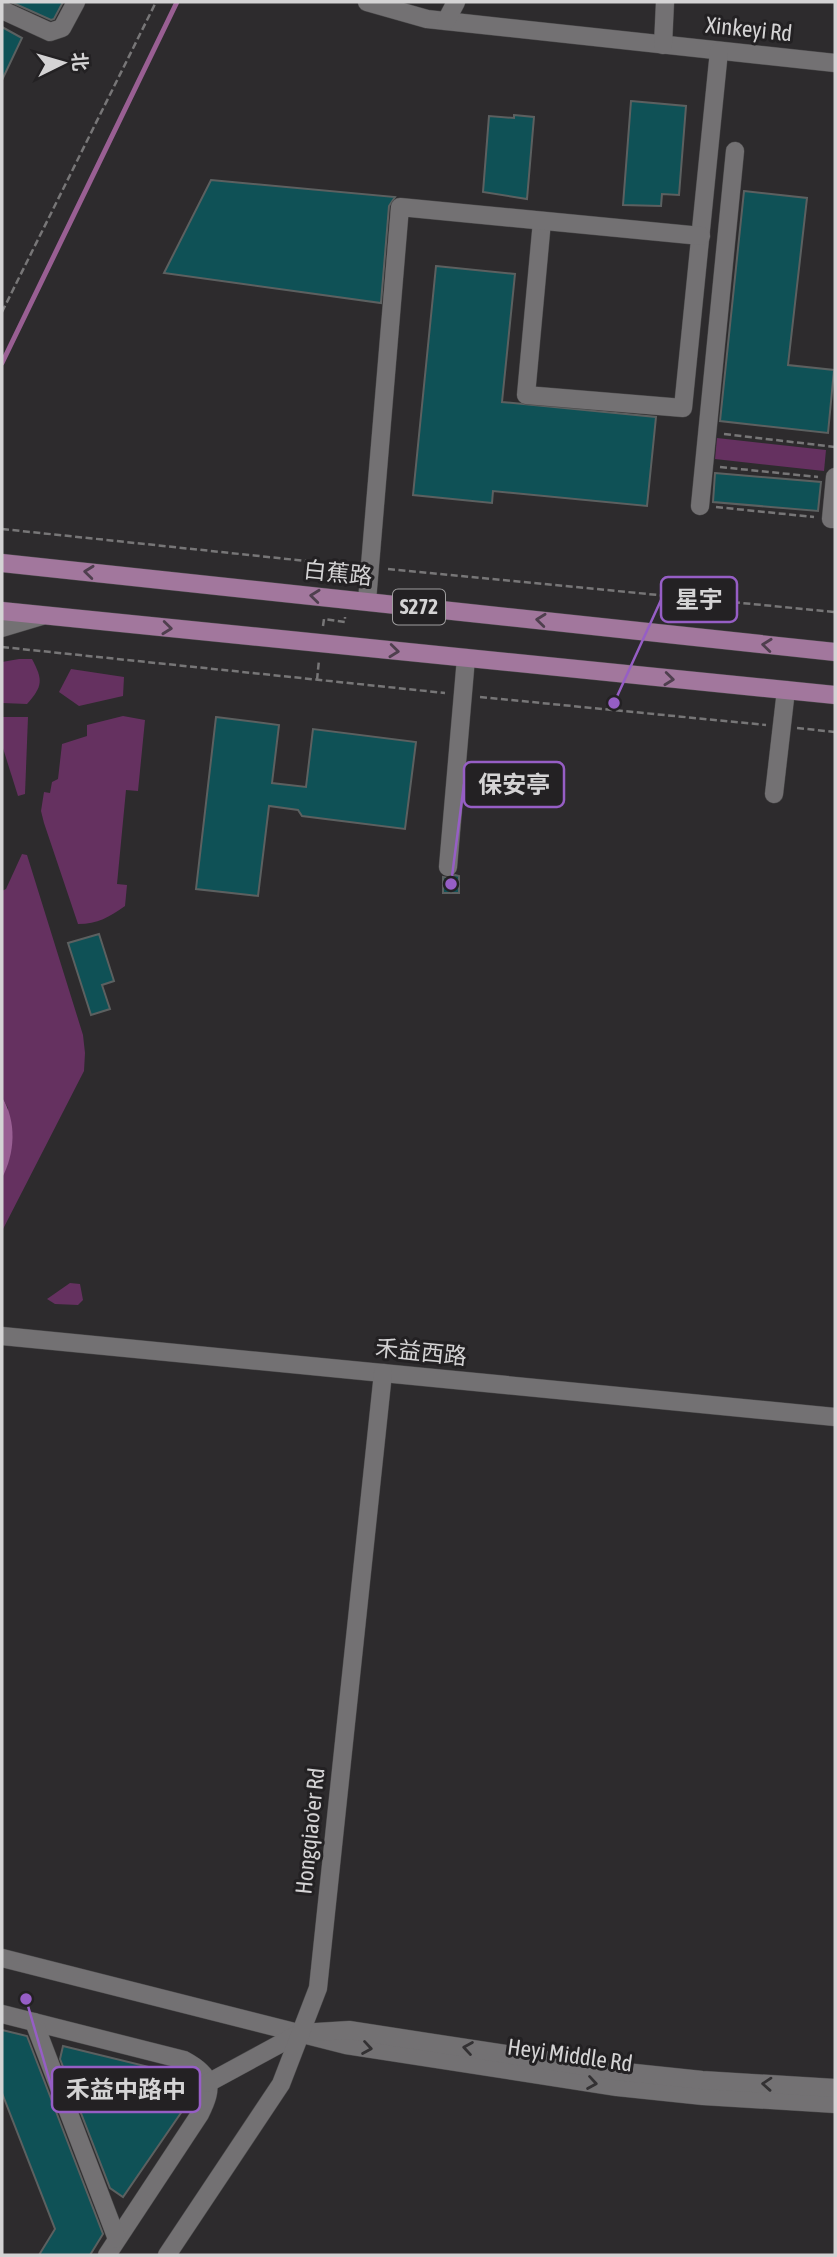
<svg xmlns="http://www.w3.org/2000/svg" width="837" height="2257" font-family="'Asap Condensed','Noto Sans SC',sans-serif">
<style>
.green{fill:#653160}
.water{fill:#995f93}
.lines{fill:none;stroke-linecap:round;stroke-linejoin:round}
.stream{stroke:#995f93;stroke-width:5}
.building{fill:#0f5156;stroke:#5c6060;stroke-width:2}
.minor-casing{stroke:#4a494a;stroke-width:19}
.major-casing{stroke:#4a494a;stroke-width:19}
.path{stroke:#777677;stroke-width:2.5;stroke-dasharray:7 3.5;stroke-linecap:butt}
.minor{stroke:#737173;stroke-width:18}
.major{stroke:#a2779d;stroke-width:18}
.oneway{stroke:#4f3f4e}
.oneway2{stroke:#333133}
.labels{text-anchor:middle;stroke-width:6;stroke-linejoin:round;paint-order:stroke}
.shield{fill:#232123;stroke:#9f9e9f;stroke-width:2}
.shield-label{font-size:21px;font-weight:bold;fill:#d4d3d4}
.street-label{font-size:23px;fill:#d4d3d4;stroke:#232123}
.leader{fill:none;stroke:#965ec5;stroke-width:2.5}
.callout-dot{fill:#965ec5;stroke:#232123;stroke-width:2.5}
.callout{fill:#232123;stroke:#965ec5;stroke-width:2.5}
.callout-label{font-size:24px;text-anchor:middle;font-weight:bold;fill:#d4d3d4}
</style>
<rect width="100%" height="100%" fill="#2d2b2d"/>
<g class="green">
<polygon points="717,438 826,450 824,471 715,459"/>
<path d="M19 659H32C43 680 43 686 27 704L2 703V662Z"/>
<polygon points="71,669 124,677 123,696 79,706 59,692"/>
<path d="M123 716 145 720 138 791 126 790 117 884 127 885 125 906C109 917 98 924 78 924L44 823 41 811 44 792 50 793 52 782 58 779 62 744 87 736V725Z"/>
<polygon points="2,717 28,717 25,794 18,796 2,745"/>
<polygon points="22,854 27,855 83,1035 85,1053 84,1071 2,1231 2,1177 8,1108 2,1097 2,891 6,889"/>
<polygon points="70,1283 80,1284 83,1300 78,1305 55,1304 47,1299"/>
</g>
<path class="water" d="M2 1097C17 1122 15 1153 2 1178Z"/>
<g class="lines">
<polyline class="stream" points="2,363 177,2"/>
</g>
<g class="building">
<polygon points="11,2 63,2 54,19 51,20"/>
<polygon points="2,27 22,38 2,80"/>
<polygon points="631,101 686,106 679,195 662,194 661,206 623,205"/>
<polygon points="514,115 534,117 527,199 483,192 489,116 514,118"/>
<polygon points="211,180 395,197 389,206 381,303 164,273"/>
<polygon points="744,191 807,198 788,365 834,370 828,433 720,421"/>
<polygon points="436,266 515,274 502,402 656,417 647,506 493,491 492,503 413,495"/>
<polygon points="715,473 821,482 818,511 713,502"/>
<polygon points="216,717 279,725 272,783 306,787 313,729 416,742 405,829 302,816 298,810 269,806 258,896 196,889"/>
<polygon points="455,875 459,876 459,893 443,893 443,877 448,878"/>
<polygon points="99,934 114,981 102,985 110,1009 91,1015 68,943"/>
<polygon points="2,2030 27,2036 103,2234 90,2255 39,2255 55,2229 2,2093"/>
<polygon points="63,2046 186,2076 194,2094 123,2197 110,2188 60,2059"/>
</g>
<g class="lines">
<g class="minor-casing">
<g id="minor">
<polyline points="367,2 427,19 835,63"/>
<polyline points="2,10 50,32 62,28 76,2"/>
<polyline points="446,21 456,2"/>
<polyline points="663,45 665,2"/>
<polyline points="542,221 526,395 683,408 719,51"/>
<polyline points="835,477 831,519 835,519"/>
<polyline points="700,506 735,151"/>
<polyline points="367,601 400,207 701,236"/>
<polyline points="2,628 42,616"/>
<polyline points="774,794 786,690"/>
<polyline points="448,867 466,658"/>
<polyline points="2,1336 835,1417"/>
<polyline points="2,1958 346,2045 617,2087 703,2096 835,2104"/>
<path d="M2 2014 184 2060C212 2075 214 2086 200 2114L107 2255"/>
<polyline points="34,2022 117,2239"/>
<polyline points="208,2083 300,2033 349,2030 616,2071 702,2080 835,2088"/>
<polyline points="167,2255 281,2084 318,1988 383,1373"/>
</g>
</g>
<g class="major-casing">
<g id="major">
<polyline points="2,563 835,652"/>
<polyline points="2,611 835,695"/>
</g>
</g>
<g class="path">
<polyline points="2,312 156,2"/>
<polyline points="724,434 835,447"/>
<polyline points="720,467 818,477"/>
<polyline points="716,507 814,517"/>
<polyline points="2,529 354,566"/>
<polyline points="388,569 835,612"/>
<polyline points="348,583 350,565"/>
<polyline points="323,626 324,619 345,622 345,617"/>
<polyline points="2,647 445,693"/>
<polyline points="317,680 319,660"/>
<polyline points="480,697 766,725"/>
<polyline points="797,728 835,732"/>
</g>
<use href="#minor" class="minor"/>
<use href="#major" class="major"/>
</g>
<defs><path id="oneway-chevron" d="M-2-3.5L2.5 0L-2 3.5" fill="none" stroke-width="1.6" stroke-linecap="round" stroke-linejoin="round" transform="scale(1.75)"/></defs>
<g class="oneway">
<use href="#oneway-chevron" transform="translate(89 572) rotate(-174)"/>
<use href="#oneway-chevron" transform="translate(315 596) rotate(-174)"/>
<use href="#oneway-chevron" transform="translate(541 620) rotate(-174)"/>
<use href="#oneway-chevron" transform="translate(167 628) rotate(6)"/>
<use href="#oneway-chevron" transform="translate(767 645) rotate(-174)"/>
<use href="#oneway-chevron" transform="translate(394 651) rotate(6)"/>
<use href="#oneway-chevron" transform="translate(669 679) rotate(6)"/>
</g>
<g class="oneway2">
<use href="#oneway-chevron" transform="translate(367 2048) rotate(9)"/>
<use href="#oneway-chevron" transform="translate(468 2048) rotate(-171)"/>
<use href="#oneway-chevron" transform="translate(592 2083) rotate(9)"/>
<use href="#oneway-chevron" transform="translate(767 2084) rotate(-176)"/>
</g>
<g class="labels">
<rect class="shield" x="393" y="589.5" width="52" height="35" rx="5"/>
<g class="shield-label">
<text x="419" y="614">S272</text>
</g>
<g class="street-label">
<text transform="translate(749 29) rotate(6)" y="8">Xinkeyi Rd</text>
<text transform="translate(338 573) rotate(6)" y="8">白蕉路</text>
<text transform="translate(421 1352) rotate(6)" y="8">禾益西路</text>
<text transform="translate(310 1831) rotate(-84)" y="8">Hongqiao'er Rd</text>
<text transform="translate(570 2055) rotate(8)" y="8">Heyi Middle Rd</text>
</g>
</g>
<path class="leader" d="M614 703L661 600M451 884L464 784M26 1999L52 2089"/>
<g class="callout-dot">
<circle cx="614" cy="703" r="7"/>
<circle cx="451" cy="884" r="7"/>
<circle cx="26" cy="1999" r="7"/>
</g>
<g class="callout">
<rect x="661" y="577" width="76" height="45" rx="7"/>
<rect x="464" y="762" width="100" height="45" rx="7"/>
<rect x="52" y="2067" width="148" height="45" rx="7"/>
</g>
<g class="callout-label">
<text x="699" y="608">星宇</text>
<text x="514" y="793">保安亭</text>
<text x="126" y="2098">禾益中路中</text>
</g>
<rect width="837" height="2257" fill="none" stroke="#d4d3d4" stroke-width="7"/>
<g transform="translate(63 63) rotate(85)" stroke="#232123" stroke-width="5" paint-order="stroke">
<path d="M0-5L12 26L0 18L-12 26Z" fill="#d4d3d4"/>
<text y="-10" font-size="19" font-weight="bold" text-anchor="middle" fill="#d4d3d4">北</text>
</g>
</svg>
